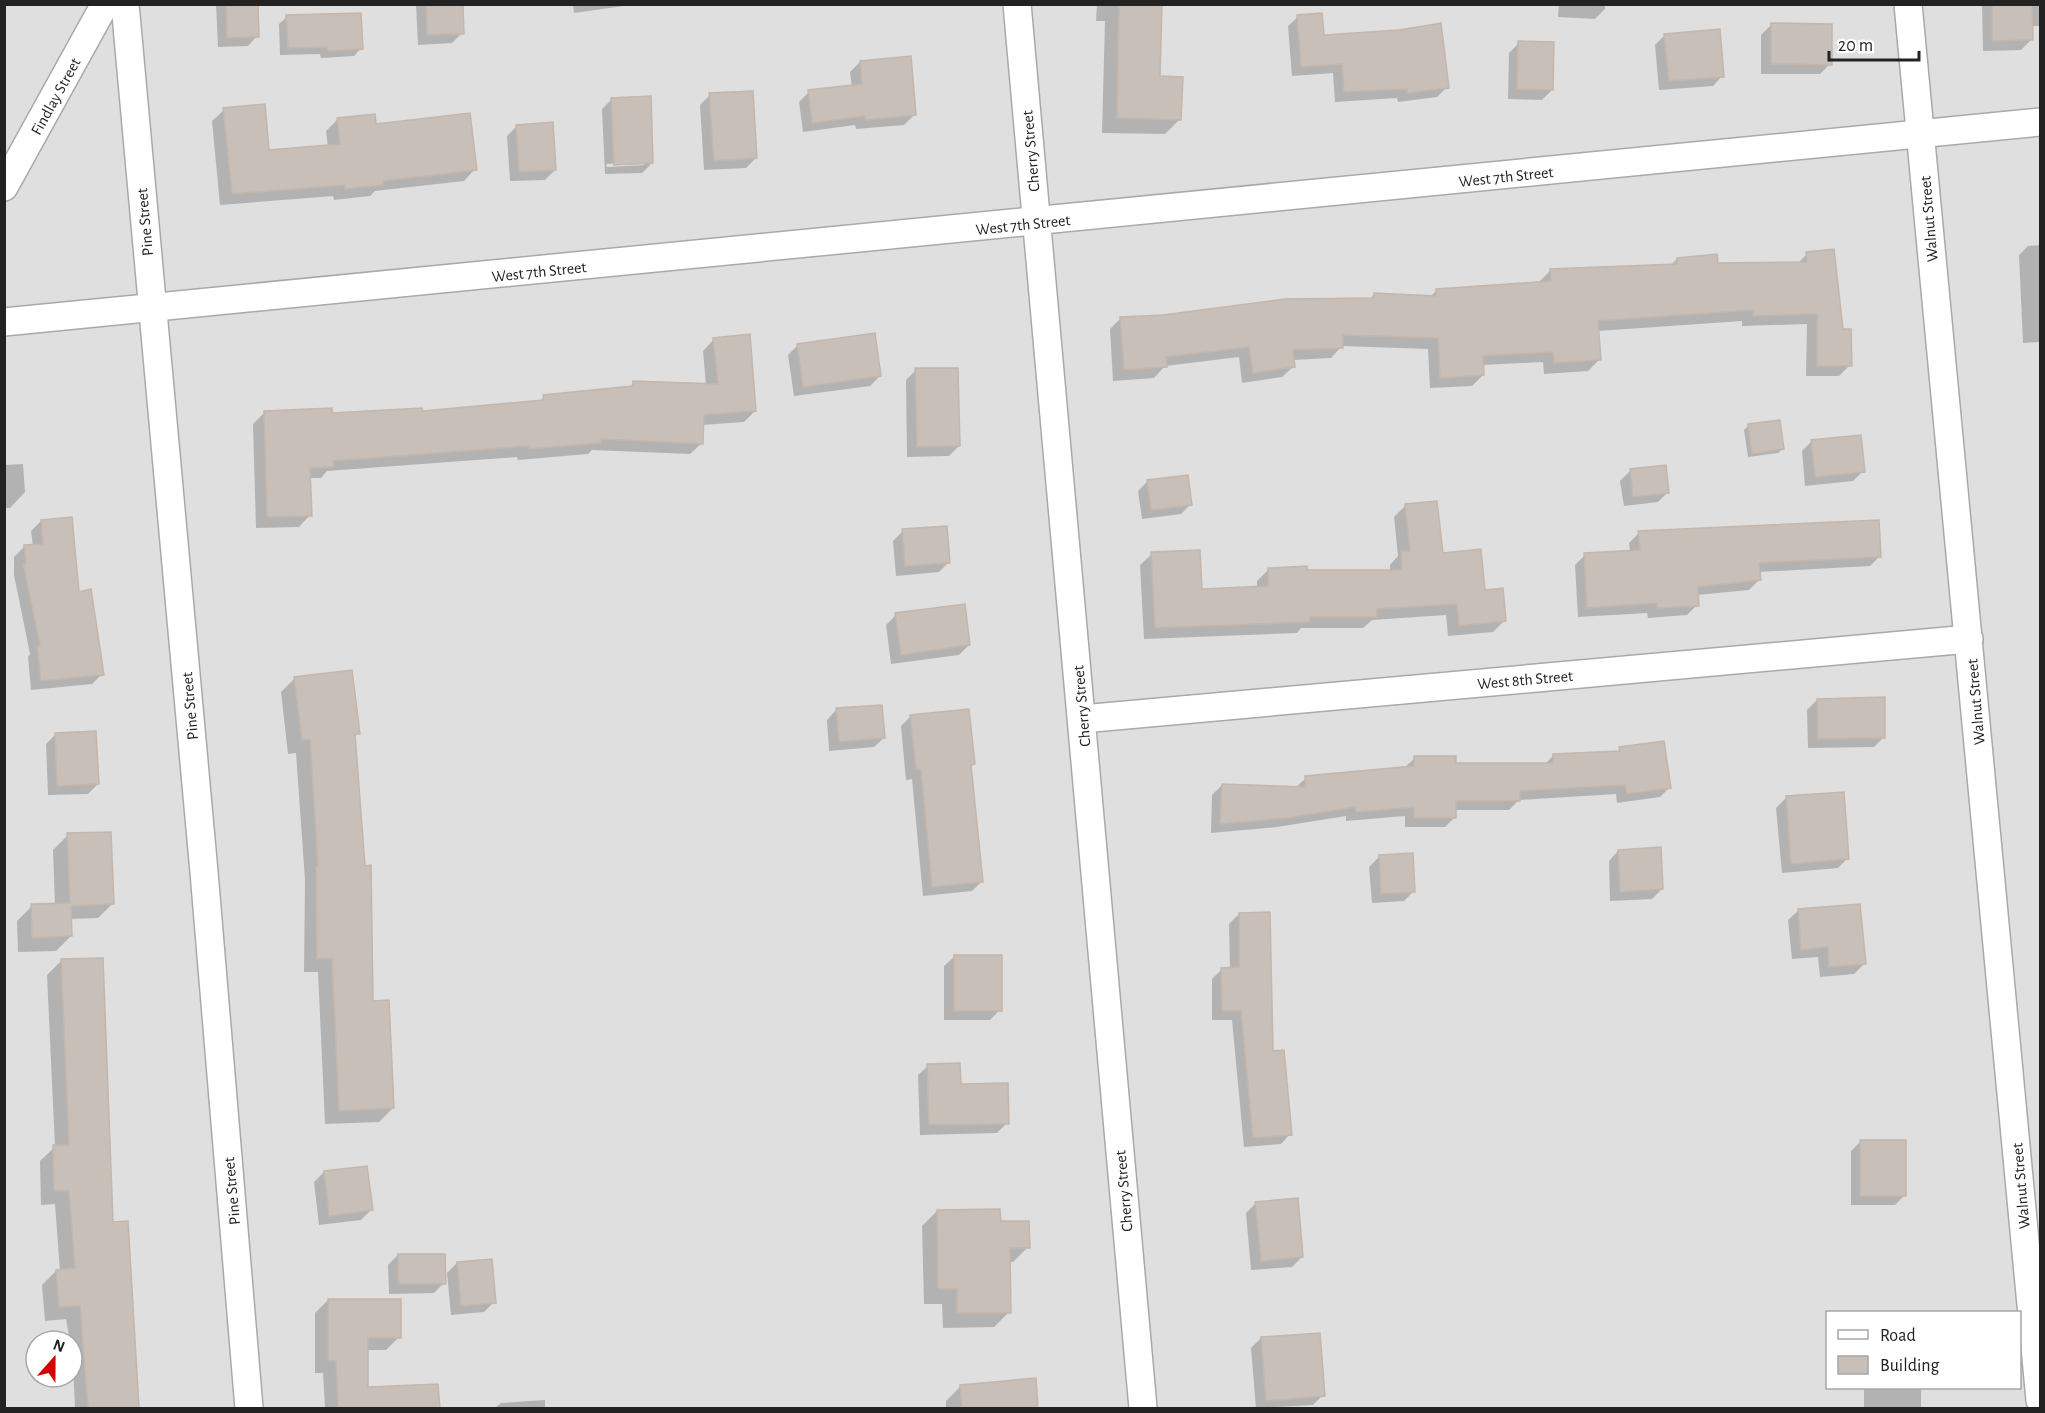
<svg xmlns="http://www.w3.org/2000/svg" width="2045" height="1413" font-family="'Alegreya Sans',sans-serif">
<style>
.residential{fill:#e0dfdf;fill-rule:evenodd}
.shadow{fill:#0003;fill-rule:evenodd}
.building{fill:#c7bfb8;stroke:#c4b6ab;stroke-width:1.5}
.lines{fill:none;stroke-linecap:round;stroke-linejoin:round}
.minor-casing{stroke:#a9a9a9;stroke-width:30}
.minor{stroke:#fff;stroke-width:27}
.labels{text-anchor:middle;stroke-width:6;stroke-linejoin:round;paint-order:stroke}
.street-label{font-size:16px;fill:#222;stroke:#fff}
</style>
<rect width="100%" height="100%" fill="#f2efe9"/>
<path class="residential" d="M5 5H2040V1408H5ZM1828 1312H2020V1388H1828ZM36 1341H72V1377H36Z"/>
<g class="shadow">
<polygon points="216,4 256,4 257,36 248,46 218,47"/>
<polygon points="416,4 461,4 462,33 452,43 418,45"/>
<polygon points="573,4 638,4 574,13"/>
<polygon points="1097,4 1160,4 1159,78 1180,119 1165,134 1102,133 1105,21 1096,21"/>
<polygon points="1559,4 1605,4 1605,9 1595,19 1558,17"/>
<polygon points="1982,4 2040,4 2040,26 2031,26 2031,40 2021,50 1983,51"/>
<polygon points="287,17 361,48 354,56 321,58 320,54 280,55 279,24"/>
<polygon points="1298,17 1322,37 1447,87 1437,97 1398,102 1397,98 1335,102 1333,73 1292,76 1288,26"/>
<polygon points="1771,25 1830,64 1820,74 1761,74 1761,35"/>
<polygon points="1665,35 1722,76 1713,86 1659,90 1655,45"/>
<polygon points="1519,43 1552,90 1542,100 1508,99 1509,53"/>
<polygon points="860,62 914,115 904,125 856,129 855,125 803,132 799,102 809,92 852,87 850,72"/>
<polygon points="710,95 756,158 746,168 704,170 700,105"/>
<path d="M612 99 652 163 642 173 605 174 602 109ZM644 162V165L607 167 606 164Z"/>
<polygon points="224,110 268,151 328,147 326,131 338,119 375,126 475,169 464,181 375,191 370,196 334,200 333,196 220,205 212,121"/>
<polygon points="517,126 555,170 545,180 510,181 507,136"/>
<polygon points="2040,245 2040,342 2023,343 2019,255 2028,246"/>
<polygon points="1807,254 1842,330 1850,365 1839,376 1806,376 1807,324 1742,326 1742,321 1598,331 1599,360 1588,371 1544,374 1543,362 1482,365 1483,375 1472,386 1430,388 1428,349 1342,346 1331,358 1293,360 1294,366 1282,377 1242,383 1239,357 1165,366 1154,378 1113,381 1110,329 1121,318 1370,299 1375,294 1430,297 1436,291 1539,282 1550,271 1671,265 1677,259 1717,265 1797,264"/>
<polygon points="714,339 755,411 744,422 702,425 702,443 690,454 592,450 588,454 518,460 517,457 327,471 321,478 309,478 310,515 299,527 256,528 253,424 265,412 331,415 421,413 539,402 544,397 628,388 634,383 706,385 703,351"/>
<polygon points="798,345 880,376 870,386 794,396 788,355"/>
<polygon points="916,370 959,446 949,456 907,457 906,380"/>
<polygon points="1749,425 1783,449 1778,453 1748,457 1744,430"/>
<polygon points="1812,441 1863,471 1853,481 1805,486 1802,451"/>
<polygon points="23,464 25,492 10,508 4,508 4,465"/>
<polygon points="1630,471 1668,492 1658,502 1624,506 1620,481"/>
<polygon points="1148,481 1191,504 1181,514 1142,519 1138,491"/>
<polygon points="1406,505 1442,555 1484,592 1505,620 1493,632 1448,636 1446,615 1372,620 1363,628 1301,628 1297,633 1144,639 1140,565 1152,554 1200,590 1257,588 1257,581 1268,570 1390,572 1390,565 1398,556 1394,517"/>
<polygon points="41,521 78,593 102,674 92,684 31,690 28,657 30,654 14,575 14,557 24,547 33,546 31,531"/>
<polygon points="903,531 949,562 939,572 896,576 893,541"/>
<polygon points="1639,533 1880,556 1870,566 1758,572 1759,580 1749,590 1697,595 1697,605 1687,615 1648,618 1647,613 1578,617 1575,565 1585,555 1630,552 1629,543"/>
<polygon points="896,615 969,645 959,655 891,664 886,625"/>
<polygon points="295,678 358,733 354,737 371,1002 393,1108 379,1122 325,1124 318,972 304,972 305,880 296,753 288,754 281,692"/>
<polygon points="1817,700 1884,737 1874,747 1808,748 1807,710"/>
<polygon points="836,710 884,738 874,747 829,751 827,720"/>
<polygon points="911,716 974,764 970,767 982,881 972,891 923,896 912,779 906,780 901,726"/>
<polygon points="56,734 98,784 88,794 48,795 46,744"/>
<polygon points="1620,749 1670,787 1660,797 1617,803 1616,794 1519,800 1509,810 1455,810 1455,817 1445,827 1405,827 1405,816 1346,821 1346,816 1277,827 1211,833 1212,795 1222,785 1295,788 1306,778 1404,768 1415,758 1454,765 1544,765 1553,756 1617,752"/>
<polygon points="1786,798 1848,858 1838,868 1782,873 1776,808"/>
<polygon points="68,835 113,903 98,918 70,919 71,936 56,951 18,952 17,921 32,906 55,905 53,850"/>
<polygon points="1618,851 1662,889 1652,899 1610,901 1609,861"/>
<polygon points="1379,857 1414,891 1404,901 1372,903 1369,867"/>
<polygon points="1798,911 1864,964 1854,974 1820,977 1818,957 1792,959 1788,920"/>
<polygon points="1239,914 1290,1134 1281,1144 1244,1147 1232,1020 1212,1020 1212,979 1222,969 1230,969 1229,924"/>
<polygon points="954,957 1000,1010 990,1020 944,1020 944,966"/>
<polygon points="61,961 111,1224 126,1223 138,1408 75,1408 72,1341 70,1341 66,1319 45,1321 42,1285 56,1271 60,1271 55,1204 41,1205 40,1161 55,1147 47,975"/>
<polygon points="928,1066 959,1085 1007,1123 997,1133 920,1135 918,1075"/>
<polygon points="1861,1141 1905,1195 1895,1205 1851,1205 1851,1151"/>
<polygon points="324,1172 371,1210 361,1220 319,1225 314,1182"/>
<polygon points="1256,1203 1302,1257 1292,1267 1251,1270 1246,1213"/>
<polygon points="937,1211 999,1222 1028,1247 1013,1262 1009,1262 1009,1312 994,1327 943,1328 942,1304 924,1304 922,1226"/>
<polygon points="398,1255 444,1283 434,1293 389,1294 388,1265"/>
<polygon points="457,1263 494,1302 484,1312 451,1315 447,1273"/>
<polygon points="328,1300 399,1337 386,1350 367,1350 367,1389 437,1385 438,1408 325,1408 323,1373 315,1373 315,1313"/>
<polygon points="1261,1338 1323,1395 1313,1405 1256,1408 1251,1348"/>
<polygon points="1034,1380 1037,1408 946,1408 946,1401 961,1386"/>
<rect x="1864" y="1388" width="57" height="20"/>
<polygon points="545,1400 545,1408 495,1408 501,1403"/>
</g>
<g class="building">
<polygon points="226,4 258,4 259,37 227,38"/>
<polygon points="426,4 463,4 464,34 427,35"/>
<polygon points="1119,4 1162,4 1160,76 1183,77 1181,120 1117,118"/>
<polygon points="1992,4 2032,4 2033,40 1992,41"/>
<polygon points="361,13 363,49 328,51 327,47 288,48 286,15"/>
<polygon points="1322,13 1324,35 1399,30 1441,23 1449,88 1407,93 1407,89 1344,92 1342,64 1301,67 1297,15"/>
<polygon points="1771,23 1832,24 1832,65 1771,64"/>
<polygon points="1720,29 1724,77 1669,81 1664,34"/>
<polygon points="1518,41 1554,42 1553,90 1517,89"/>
<polygon points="911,56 916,115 865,120 865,116 812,123 808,90 862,84 860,61"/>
<polygon points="753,91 757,158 714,161 709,93"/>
<polygon points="651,96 653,163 614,165 611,98"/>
<polygon points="265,104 269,150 340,144 337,118 375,114 376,124 470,113 477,170 383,181 383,185 345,189 345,185 232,194 223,108"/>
<polygon points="553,122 556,170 519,172 516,125"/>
<polygon points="1834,249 1843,329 1851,329 1852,366 1817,366 1817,314 1753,316 1753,310 1598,321 1601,360 1554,363 1553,352 1483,356 1484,375 1440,378 1438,338 1343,335 1343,348 1293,350 1295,367 1253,373 1249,347 1166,357 1167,367 1124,370 1120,317 1163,315 1285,299 1374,298 1374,293 1436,296 1436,289 1551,281 1550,269 1677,264 1677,258 1717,254 1718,263 1807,262 1806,252"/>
<polygon points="875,333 881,376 803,387 797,344"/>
<polygon points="750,334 756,411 704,415 703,444 601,439 601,443 529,449 528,446 333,461 334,467 310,468 312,516 267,517 264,411 332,408 332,413 422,408 422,411 544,400 543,395 633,386 633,381 718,384 713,338"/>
<polygon points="915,368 958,368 960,446 917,447"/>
<polygon points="1780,420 1784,449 1752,454 1748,424"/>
<polygon points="1861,435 1865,472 1815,477 1811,440"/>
<polygon points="1666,465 1669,493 1633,497 1630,469"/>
<polygon points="1188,475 1192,505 1151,510 1147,480"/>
<polygon points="1437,501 1443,553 1481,549 1485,590 1503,588 1506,621 1459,626 1457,604 1377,609 1377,617 1310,617 1310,622 1155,628 1151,552 1200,550 1202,589 1268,586 1268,568 1307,566 1307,570 1402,570 1401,551 1410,551 1405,504"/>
<polygon points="72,517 79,592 91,589 104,675 41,681 37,646 40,645 23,564 26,564 24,545 43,544 41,520"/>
<polygon points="1879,520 1881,557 1759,563 1761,580 1698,587 1699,606 1657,608 1657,603 1587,608 1584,553 1640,550 1638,531"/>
<polygon points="947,526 950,563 905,566 902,529"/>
<polygon points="965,604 970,645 901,655 895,613"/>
<polygon points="352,670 360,734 355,734 365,866 371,865 373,1001 389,1000 394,1108 339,1111 332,958 317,959 316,866 318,866 310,740 302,740 294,677"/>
<polygon points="1885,697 1885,738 1818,739 1817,699"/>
<polygon points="882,705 885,738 839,742 836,708"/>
<polygon points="969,709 975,764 971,765 983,882 932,887 921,770 916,770 910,715"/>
<polygon points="96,731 99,784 57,786 55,733"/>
<polygon points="1664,741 1671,788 1627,794 1625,785 1520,791 1520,801 1456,801 1456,818 1414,818 1414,807 1356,812 1355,807 1288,818 1220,824 1222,784 1306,787 1305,776 1414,766 1414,756 1456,756 1456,763 1553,763 1553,754 1620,751 1619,747"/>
<polygon points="1844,792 1849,859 1791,864 1786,796"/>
<polygon points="111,832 114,904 71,906 72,936 32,938 31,904 70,903 67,833"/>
<polygon points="1661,847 1663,889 1620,892 1618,850"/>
<polygon points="1413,853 1415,892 1381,894 1379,855"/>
<polygon points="1860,904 1866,964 1829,967 1828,947 1801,950 1798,909"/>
<polygon points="1270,912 1273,1051 1284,1050 1292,1135 1253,1138 1241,1011 1222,1011 1221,968 1239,967 1239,913"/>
<rect x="954" y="955" width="48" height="56"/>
<polygon points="103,958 113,1222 128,1221 139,1408 88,1408 80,1306 59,1307 56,1270 75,1268 69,1191 54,1191 53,1145 69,1145 61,959"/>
<polygon points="960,1063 961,1084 1008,1083 1009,1124 929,1125 927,1064"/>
<rect x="1860" y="1140" width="46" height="56"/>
<polygon points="367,1166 373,1210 329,1216 324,1171"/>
<polygon points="1298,1198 1303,1257 1261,1261 1255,1202"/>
<polygon points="1000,1209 1001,1221 1029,1221 1030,1248 1010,1248 1011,1313 957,1313 957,1289 938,1289 937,1210"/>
<polygon points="398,1254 445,1254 446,1284 398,1284"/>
<polygon points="492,1259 496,1303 461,1306 457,1262"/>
<polygon points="328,1299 401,1299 401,1338 368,1338 368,1387 438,1384 440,1408 338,1408 336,1361 328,1361"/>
<polygon points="1320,1333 1325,1396 1266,1401 1261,1337"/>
<polygon points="1036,1378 1038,1408 962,1408 960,1385"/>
</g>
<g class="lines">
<g class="minor-casing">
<g id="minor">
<polyline points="125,4 204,872 249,1408"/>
<polyline points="1017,4 1143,1408"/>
<polyline points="1908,4 2040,1400"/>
<polyline points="4,187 105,4"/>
<polyline points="4,322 2040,122"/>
<polyline points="1082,719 1969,639"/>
</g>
</g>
<use href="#minor" class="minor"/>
</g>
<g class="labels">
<g class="street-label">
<text transform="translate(55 96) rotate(-61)" y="6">Findlay Street</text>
<text transform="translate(1030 151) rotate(-95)" y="6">Cherry Street</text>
<text transform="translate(1506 176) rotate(-6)" y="6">West 7th Street</text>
<text transform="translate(1928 219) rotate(-95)" y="6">Walnut Street</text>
<text transform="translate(144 222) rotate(-95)" y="6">Pine Street</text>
<text transform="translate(1023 224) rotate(-6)" y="6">West 7th Street</text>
<text transform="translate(539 271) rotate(-6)" y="6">West 7th Street</text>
<text transform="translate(1525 679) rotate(-5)" y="6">West 8th Street</text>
<text transform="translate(1975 702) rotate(-95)" y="6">Walnut Street</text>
<text transform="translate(189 706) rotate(-95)" y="6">Pine Street</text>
<text transform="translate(1081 706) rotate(-95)" y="6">Cherry Street</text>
<text transform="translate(2020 1186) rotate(-95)" y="6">Walnut Street</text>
<text transform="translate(231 1191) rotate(-95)" y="6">Pine Street</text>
<text transform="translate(1123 1191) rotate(-95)" y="6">Cherry Street</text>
</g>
</g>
<rect width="2045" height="1413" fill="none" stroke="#222222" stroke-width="12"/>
<rect x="1826" y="1311" width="195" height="78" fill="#ffffff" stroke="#a7a7a7" stroke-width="1.5"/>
<rect x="1838" y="1330" width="30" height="9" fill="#ffffff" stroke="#a7a7a7" stroke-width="1.5"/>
<text x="1880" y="1341" font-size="18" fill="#222222">Road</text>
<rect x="1838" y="1356" width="30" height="18" fill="#c7bfb8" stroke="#a7a7a7" stroke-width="1.5"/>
<text x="1880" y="1371" font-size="18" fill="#222222">Building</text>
<g transform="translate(54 1359) rotate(21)"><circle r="28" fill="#ffffff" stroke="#a7a7a7" stroke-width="1.5"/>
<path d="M0-4.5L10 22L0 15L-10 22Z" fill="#d40000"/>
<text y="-9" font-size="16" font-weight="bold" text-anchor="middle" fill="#222222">N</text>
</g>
<path d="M1829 51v9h90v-9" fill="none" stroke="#222222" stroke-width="3"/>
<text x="1838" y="51" font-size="18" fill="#222222" stroke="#ffffff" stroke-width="4.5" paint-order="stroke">20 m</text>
</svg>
